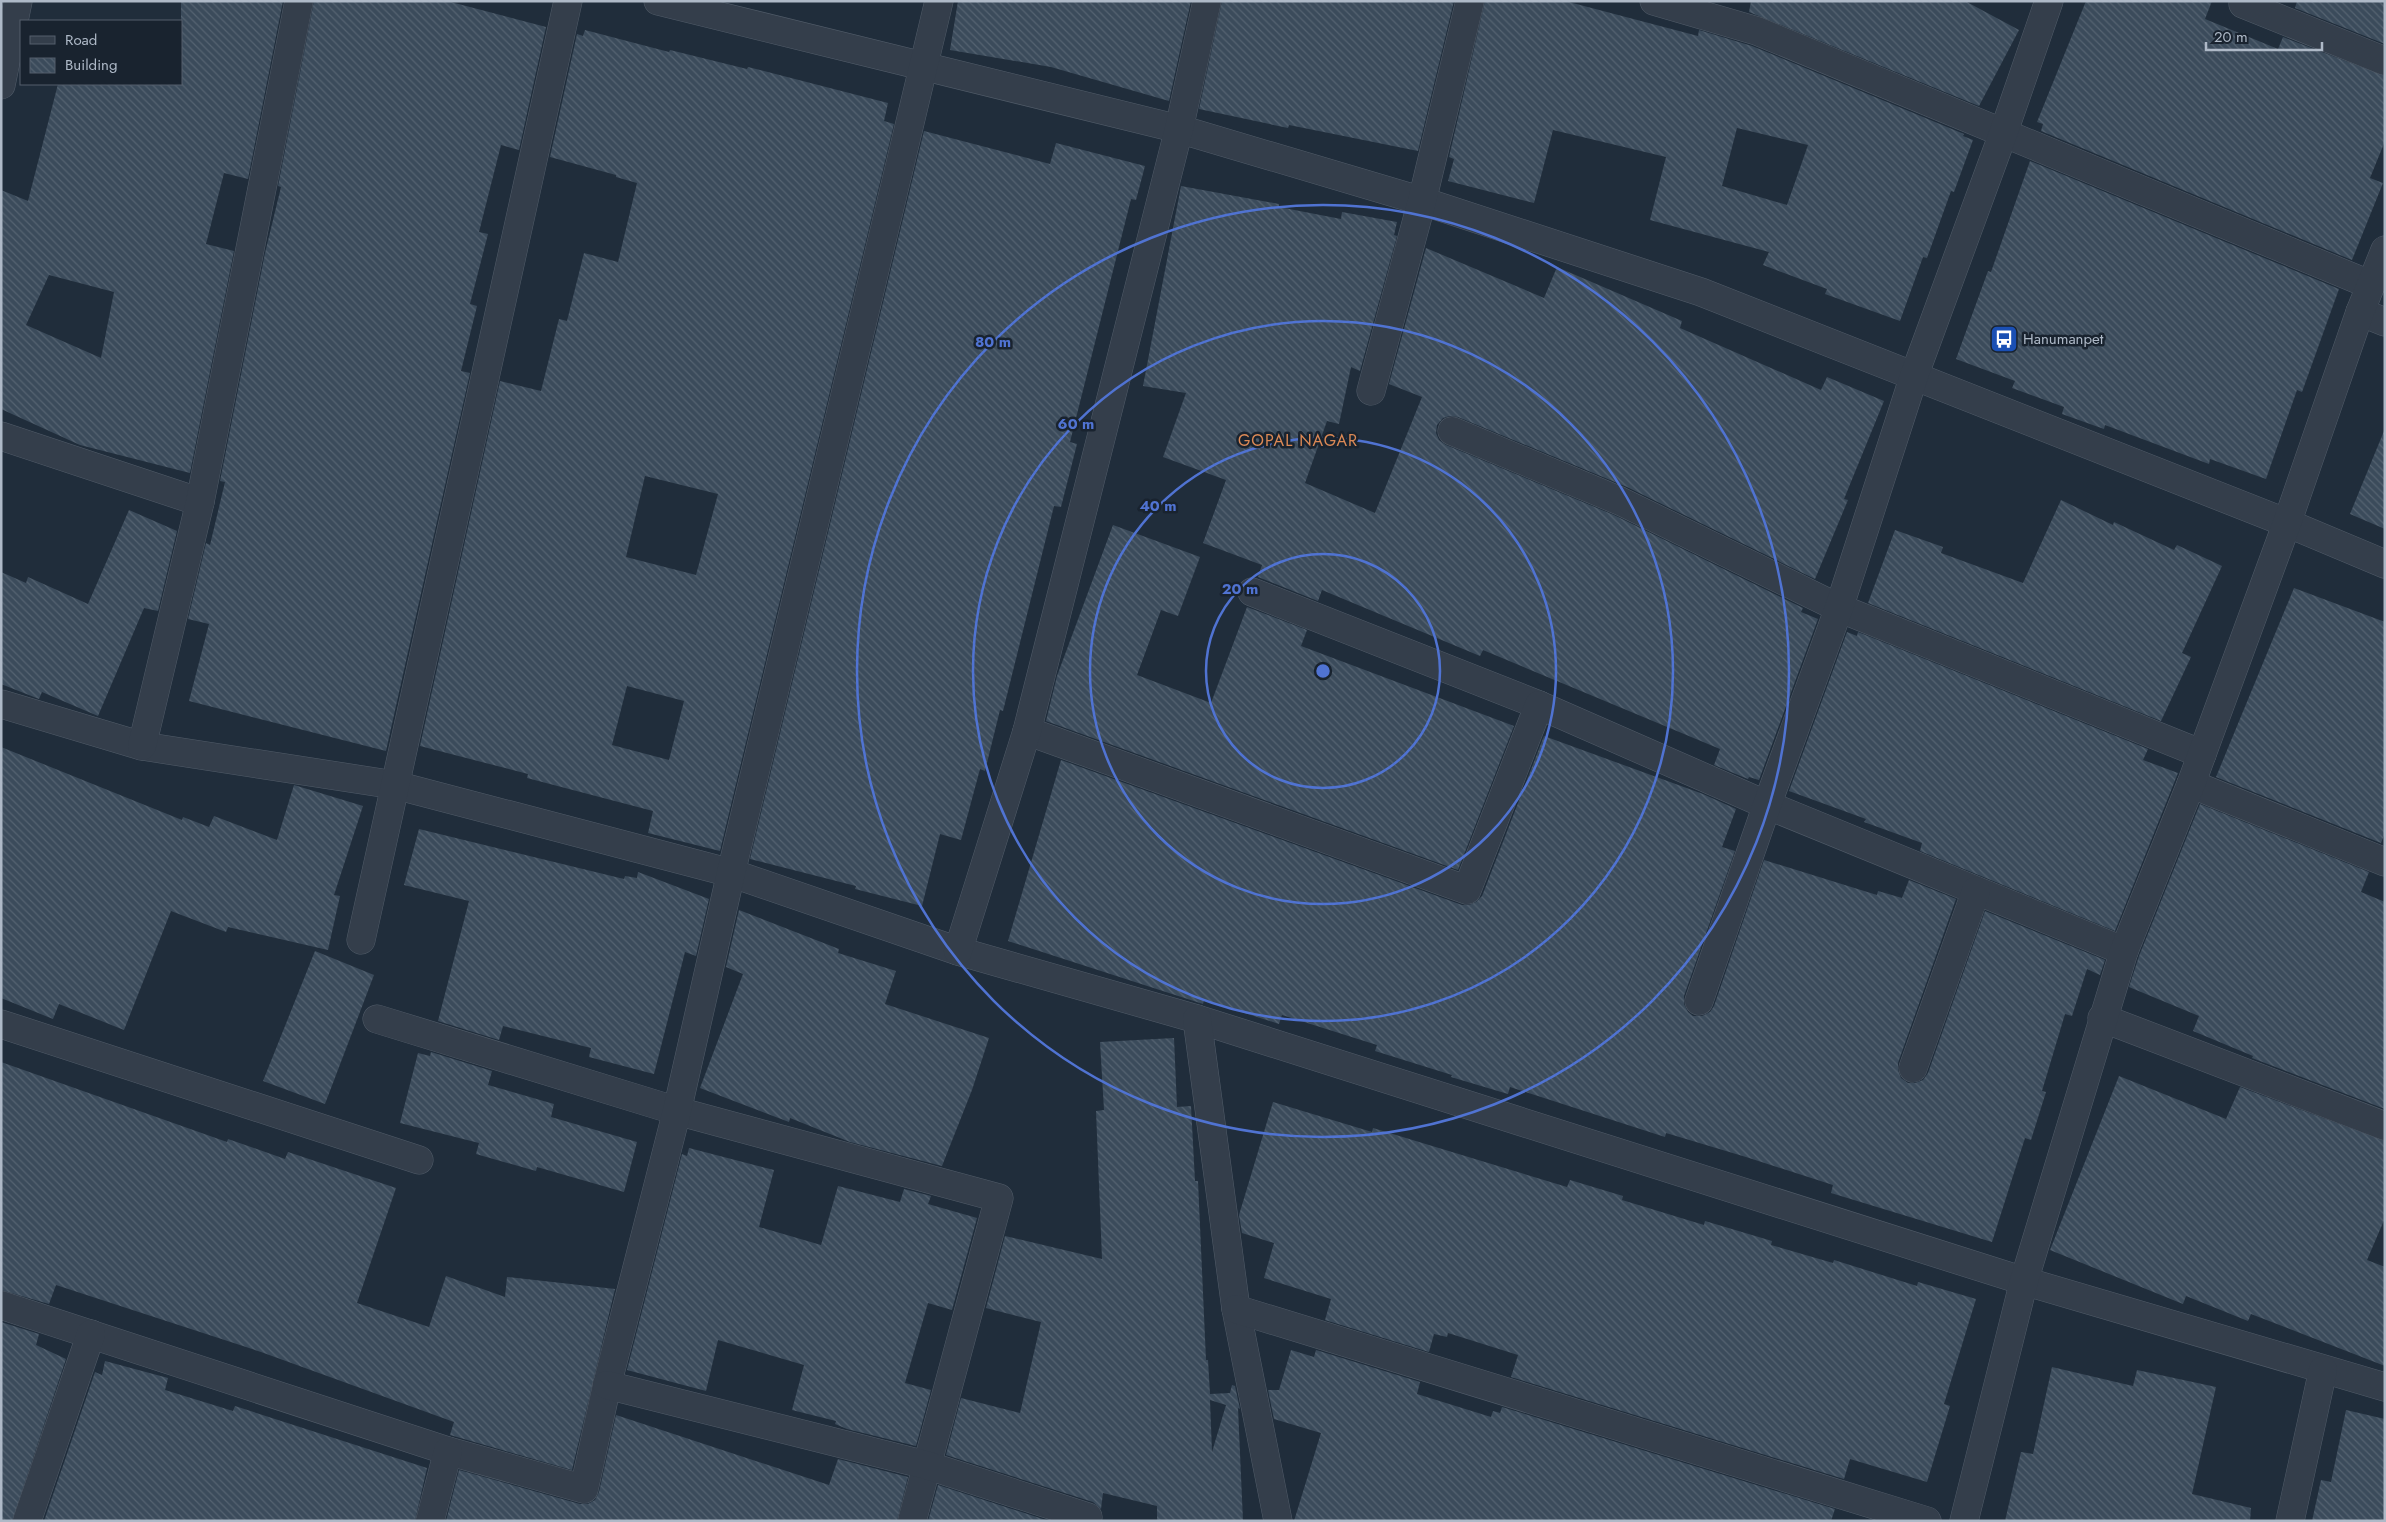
<svg xmlns="http://www.w3.org/2000/svg" width="2386" height="1522" font-family="Jost,sans-serif">
<style>
.building{fill:url(#building-back-hatch);fill-rule:evenodd}
.lines{fill:none;stroke-linecap:round;stroke-linejoin:round}
.minor-casing{stroke:#515c69;stroke-width:29}
.minor{stroke:#343e4b;stroke-width:28}
.ring{fill:none;stroke:#5073d2;stroke-width:2.5}
.labels{text-anchor:middle;stroke-width:5;stroke-linejoin:round;paint-order:stroke}
.poi-label{font-size:15px;fill:#aeb9c7;stroke:#19232f;text-anchor:start}
.neighbourhood-label{font-size:16px;letter-spacing:1px;fill:#db8956;stroke:#19232f}
.centre{fill:#5073d2;stroke:#19232f;stroke-width:2.5}
.ring-label{font-size:15px;text-anchor:middle;font-weight:bold;fill:#5073d2;stroke:#19232f;stroke-width:5;stroke-linejoin:round;paint-order:stroke}
</style>
<defs>
<pattern id="building-back-hatch" width="6" height="6" patternUnits="userSpaceOnUse" patternTransform="scale(1.25)"><rect width="6" height="6" fill="#3b4b5b"/><path d="M-1 5l2 2M0 0l6 6M5-1l2 2" fill="none" stroke="#556371"/></pattern>
</defs>
<rect width="100%" height="100%" fill="#202d3b"/>
<g class="building">
<path d="M181 1H283L248 179 224 173 206 244 234 251 190 473 80 445 1 409V190L28 201 58 84H181ZM49 275 114 292 101 358 26 325Z"/>
<polygon points="314,1 447,1 546,27 519,150 501,145 500,149 479,232 488,234 470,304 477,306 461,371 470,373 386,751 189,701 209,624 188,619 206,543 210,545 225,482 220,481 265,253 281,187 278,186"/>
<polygon points="958,1 1191,1 1169,101 1051,67 950,50"/>
<polygon points="1222,1 1454,1 1418,151 1289,125 1288,128 1199,109"/>
<path d="M1485 1H1565L1698 36 1699 30 1752 46 1964 134 1963 136 1973 140 1954 192 1951 191 1927 258 1923 257 1900 321 1825 294 1827 289 1763 265 1769 252 1650 220 1666 157 1553 130 1534 203 1448 181 1454 159 1449 157ZM1737 128 1808 145 1787 205 1722 186Z"/>
<polygon points="1751,1 1965,1 2019,30 1979,106 1749,12"/>
<polygon points="2086,1 2212,1 2205,19 2278,49 2283,37 2385,76 2385,141 2370,178 2383,183 2352,260 2041,131 2043,124 2037,122"/>
<polygon points="2297,1 2385,1 2385,44 2295,8"/>
<path d="M585 30 669 52 670 50 747 69 748 67 888 103 884 121 894 124 720 851 648 833 653 811 527 778 528 774 420 746 500 381 541 391 559 319 567 321 584 253 618 262 637 183 616 177V175L550 157 577 34 583 36ZM645 476 718 494 696 575 626 557ZM627 686 684 701 669 760 612 745Z"/>
<polygon points="924,131 1050,164 1056,143 1145,166 1136,200 1131,199 1070,442 1077,444 1061,507 1054,506 1003,711 1000,710 985,771 980,769 961,840 940,834 922,906 855,889 856,886 750,859"/>
<polygon points="2030,161 2339,289 2302,392 2297,390 2266,479 2210,459 2209,464 2105,425 2104,429 2062,414 2064,407 2012,388 2015,381 1956,359 1988,271 1991,272"/>
<polygon points="1181,186 1279,204 1279,207 1341,219 1342,212 1397,222 1394,235 1397,236 1360,371 1351,367 1339,424 1327,421 1305,483 1375,513 1422,397 1389,384 1426,248 1544,298 1557,267 1682,321 1680,328 1821,390 1827,377 1884,401 1844,499 1848,500 1815,579 1627,487 1458,417 1450,416 1443,418 1437,425 1436,433 1439,440 1446,445 1614,515 1803,608 1801,612 1818,619 1759,780 1749,777 1748,779 1714,765 1720,749 1483,650 1480,656 1322,590 1318,601 1258,577 1262,565 1203,543 1226,480 1163,457 1186,393 1143,386"/>
<polygon points="2384,431 2385,431 2385,529 2350,514"/>
<polygon points="2061,500 2113,525 2114,522 2174,550 2177,545 2222,566 2182,653 2191,657 2161,721 1868,603 1895,530 1943,547 1941,553 2023,583"/>
<polygon points="129,510 177,531 158,611 144,608 98,716 42,692 39,699 1,684 1,572 26,583 28,577 88,604"/>
<polygon points="1113,525 1200,557 1178,616 1161,610 1137,675 1211,703 1247,607 1307,630 1301,646 1514,726 1458,870 1046,721 1057,676"/>
<polygon points="2294,588 2385,622 2385,833 2381,843 2216,777"/>
<polygon points="1847,632 1857,636 1858,632 2148,749 2143,760 2178,773 2115,931 1920,851 1922,843 1864,822 1866,819 1789,791"/>
<polygon points="1544,736 1703,794 1736,809 1722,847 1735,851 1684,996 1684,1004 1688,1012 1693,1016 1702,1016 1710,1012 1714,1006 1764,860 1877,895 1878,891 1902,898 1909,880 1956,899 1898,1063 1898,1070 1901,1078 1908,1083 1915,1083 1923,1080 1928,1073 1985,911 2105,960 2100,975 2087,969 2072,1016 2065,1014 2042,1091 2046,1092 2031,1140 2025,1138 1992,1242 1831,1193 1833,1185 1746,1157 1666,1133 1665,1137 1510,1087 1508,1094 1451,1077 1452,1075 1375,1051 1377,1045 1282,1015 1279,1024 1204,1000 1203,1004 1008,941 1061,760 1462,905 1469,905 1476,902 1482,896"/>
<polygon points="1,747 182,820 183,817 209,827 214,816 277,840 294,785 363,806 334,895 340,896 328,950 228,927 226,932 171,911 124,1030 59,1004 53,1019 1,998"/>
<polygon points="2200,804 2369,872 2361,892 2385,902 2385,1109 2252,1058 2253,1056 2193,1031 2199,1016 2129,987 2139,956"/>
<polygon points="419,829 624,879 625,876 637,878 638,872 709,899 696,956 685,952 654,1074 589,1057 591,1048 503,1026 499,1040 438,1021 469,901 404,885"/>
<polygon points="739,910 839,949 838,953 896,971 885,1004 989,1038 972,1090 942,1166 850,1142 790,1118 789,1122 700,1088 743,974 726,967"/>
<polygon points="315,951 374,975 325,1104 263,1081"/>
<path d="M1174 1038 1177 1107 1191 1106 1195 1181H1198L1206 1360H1208L1210 1394 1230 1393 1232 1385 1235 1386 1240 1409 1238 1408 1243 1521H1157V1506L1103 1493 1101 1509 1093 1502 946 1455 961 1398 1020 1413 1041 1322 986 1308 1005 1236 1102 1259 1096 1111 1104 1110 1100 1042ZM1210 1400 1226 1405 1212 1452Z"/>
<polygon points="431,1052 492,1071 488,1085 554,1104 551,1117 637,1142 624,1192 537,1167 536,1171 476,1154 479,1143 400,1123 418,1053 430,1056"/>
<polygon points="1,1062 227,1142 228,1139 285,1159 288,1152 396,1188 357,1303 429,1327 446,1276 505,1297 507,1277 615,1289 572,1470 450,1435 454,1422 261,1352 56,1285 49,1304 1,1290"/>
<polygon points="2119,1076 2226,1119 2240,1087 2385,1141 2385,1218 2367,1260 2385,1267 2385,1366 2251,1314 2248,1321 2186,1296 2183,1304 2050,1250"/>
<polygon points="1273,1102 1372,1132 1373,1128 1567,1187 1570,1180 1623,1196 1622,1200 1704,1225 1705,1221 1772,1241 1771,1245 1833,1263 1834,1260 1917,1286 1918,1282 1976,1299 1944,1404 1950,1406 1927,1482 1850,1459 1844,1479 1511,1377 1518,1355 1448,1333 1447,1337 1434,1334 1429,1352 1325,1320 1331,1299 1264,1278 1274,1243 1242,1233 1239,1215"/>
<polygon points="689,1148 774,1170 759,1227 821,1245 838,1186 900,1202 904,1189 931,1196 928,1204 977,1218 952,1310 928,1303 905,1383 931,1390 916,1446 847,1429 835,1424 836,1421 792,1410 804,1365 718,1340 706,1391 627,1370 682,1154 687,1156"/>
<polygon points="1,1322 39,1334 36,1345 66,1359 12,1521 1,1521"/>
<polygon points="1291,1350 1314,1357 1316,1350 1420,1382 1417,1394 1491,1417 1493,1411 1500,1413 1502,1407 1835,1509 1831,1521 1294,1521 1321,1433 1274,1419 1268,1390 1279,1390"/>
<polygon points="105,1361 168,1378 165,1390 233,1411 235,1406 427,1468 415,1521 44,1521 95,1372 102,1375"/>
<polygon points="2052,1367 2133,1386 2137,1370 2216,1387 2192,1494 2251,1508 2250,1521 2005,1521 2021,1452 2033,1454"/>
<polygon points="2346,1410 2385,1419 2385,1521 2312,1521 2321,1480 2331,1482"/>
<polygon points="616,1415 829,1485 838,1459 908,1477 897,1521 446,1521 459,1470 580,1504 588,1504 595,1500 599,1492"/>
<polygon points="938,1485 1049,1521 928,1521"/>
</g>
<g class="lines">
<g class="minor-casing">
<g id="minor">
<polyline points="658,1 1179,129 1422,201 1701,292 2287,523 2385,564"/>
<polyline points="1654,1 1757,31 2371,285"/>
<polyline points="2243,4 2385,61"/>
<polyline points="1,85 18,1"/>
<polyline points="2360,312 2385,322"/>
<polyline points="1371,391 1422,201 1470,1"/>
<polyline points="1452,431 1620,501 1839,608 2202,754"/>
<polyline points="1,436 200,502"/>
<polyline points="1252,592 1539,705 1767,805 2124,951"/>
<polyline points="1,704 142,746 395,785 731,873 958,951 1197,1019 2024,1281 2385,1387"/>
<polyline points="1027,731 1467,890 1539,705"/>
<polyline points="142,746 200,502 299,1"/>
<polyline points="2191,784 2385,862"/>
<polyline points="361,940 568,1"/>
<polyline points="958,951 1027,731 1179,129 1207,1"/>
<polyline points="1699,1001 1767,805 1839,608 1914,376 2003,134 2049,1"/>
<polyline points="2102,1018 2385,1126"/>
<polyline points="377,1019 677,1111 999,1198 912,1521"/>
<polyline points="1197,1019 1236,1309 1278,1521"/>
<polyline points="1,1024 419,1160"/>
<polyline points="1913,1068 1976,891"/>
<polyline points="1,1305 448,1451 584,1489 607,1385 677,1111 731,873 939,1"/>
<polyline points="1236,1309 1927,1521"/>
<polyline points="607,1385 926,1465 1088,1517"/>
<polyline points="27,1521 91,1334"/>
<polyline points="430,1521 448,1451"/>
<polyline points="1964,1521 2024,1281 2124,951 2191,784 2287,523 2360,312 2385,250"/>
<polyline points="2290,1521 2323,1370"/>
</g>
</g>
<use href="#minor" class="minor"/>
</g>
<g class="ring">
<circle cx="1323" cy="671" r="117"/>
<circle cx="1323" cy="671" r="233"/>
<circle cx="1323" cy="671" r="350"/>
<circle cx="1323" cy="671" r="466"/>
</g>
<defs>
<g id="bus-square" transform="scale(1.4375)"><rect x="-9" y="-9" width="18" height="18" rx="4" fill="#1a4fb4" stroke="#19232f"/><path d="M-5-6H5V4H4V6H2V4H-2V6H-4V4H-5ZM-3.5-4V0h7V-4ZM-3.5 1.2v1.5H-2V1.2ZM2 1.2v1.5H3.5V1.2Z" fill="#fff"/></g>
</defs>
<g fill-rule="evenodd">
<use href="#bus-square" x="2004" y="339"/>
</g>
<g class="labels">
<g class="poi-label">
<text x="2023" y="344">Hanumanpet</text>
</g>
<g class="neighbourhood-label">
<text x="1298" y="446">GOPAL NAGAR</text>
</g>
</g>
<circle cx="1323" cy="671" r="8" class="centre"/>
<g class="ring-label">
<text x="993" y="347">80 m</text>
<text x="1076" y="429">60 m</text>
<text x="1158" y="511">40 m</text>
<text x="1240" y="594">20 m</text>
</g>
<rect width="2386" height="1522" fill="none" stroke="#aeb9c7" stroke-width="5"/>
<rect x="20" y="20" width="162" height="65" fill="#19232f" stroke="#555f6c"/>
<rect x="30" y="36" width="25" height="8" fill="#343e4b" stroke="#555f6c"/>
<text x="65" y="45" font-size="15" fill="#aeb9c7">Road</text>
<rect x="30" y="58" width="25" height="15" fill="url(#building-back-hatch)" stroke="#555f6c"/>
<text x="65" y="70" font-size="15" fill="#aeb9c7">Building</text>
<path d="M2206 42v8h116v-8" fill="none" stroke="#aeb9c7" stroke-width="2.5"/>
<text x="2214" y="42" font-size="15" fill="#aeb9c7" stroke="#19232f" stroke-width="4" paint-order="stroke">20 m</text>
</svg>
